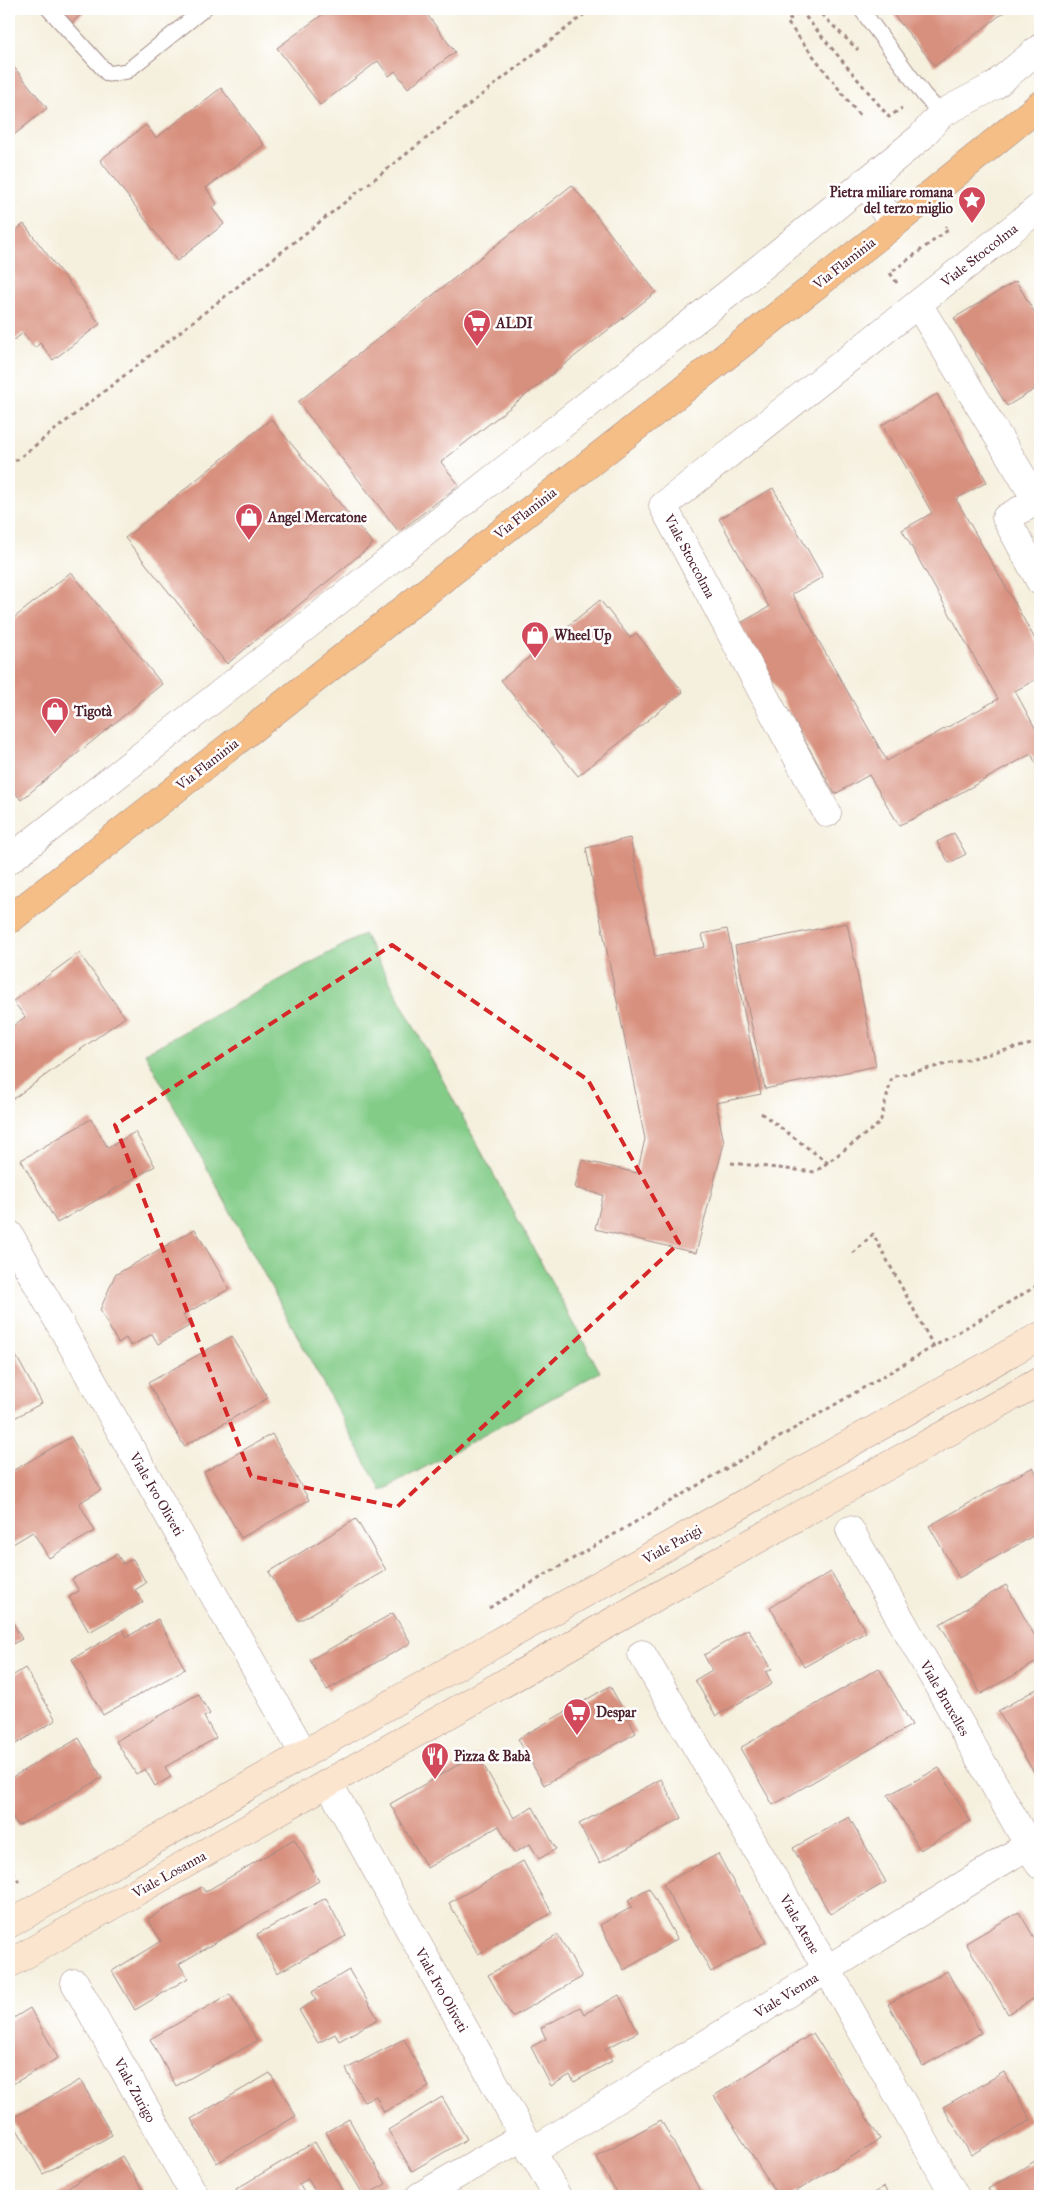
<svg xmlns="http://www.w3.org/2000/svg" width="1049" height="2205" font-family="'IM FELL Great Primer',serif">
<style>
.green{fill:#83cc88;stroke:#66765a}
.building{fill:#d8907e}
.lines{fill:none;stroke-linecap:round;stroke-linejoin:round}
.service-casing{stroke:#a08884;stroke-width:17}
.minor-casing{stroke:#a08884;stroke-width:29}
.secondary-casing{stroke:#a08884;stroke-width:29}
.primary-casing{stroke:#a08884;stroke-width:29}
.path{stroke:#a08884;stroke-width:3;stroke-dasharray:4 4;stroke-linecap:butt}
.service{stroke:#fff;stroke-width:15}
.minor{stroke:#fff;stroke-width:28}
.secondary{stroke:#fbe5cf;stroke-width:28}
.primary{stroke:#f6be87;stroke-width:28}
.marked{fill:none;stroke:#d62828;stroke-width:4;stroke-dasharray:10 6;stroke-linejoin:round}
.labels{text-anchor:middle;stroke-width:5;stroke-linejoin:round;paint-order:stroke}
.poi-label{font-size:14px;font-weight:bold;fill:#4a1f2b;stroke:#fff;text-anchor:start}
.street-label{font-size:14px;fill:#4a1f2b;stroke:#fff}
</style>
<rect width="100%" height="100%" fill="#fff"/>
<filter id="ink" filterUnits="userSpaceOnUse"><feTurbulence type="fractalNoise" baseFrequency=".02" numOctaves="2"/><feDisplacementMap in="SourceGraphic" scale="10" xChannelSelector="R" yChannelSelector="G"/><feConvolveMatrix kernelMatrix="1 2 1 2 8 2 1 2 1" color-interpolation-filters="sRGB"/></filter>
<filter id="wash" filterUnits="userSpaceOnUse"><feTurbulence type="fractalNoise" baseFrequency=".0096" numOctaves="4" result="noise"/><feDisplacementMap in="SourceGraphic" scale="20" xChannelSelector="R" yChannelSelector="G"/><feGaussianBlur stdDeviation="1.12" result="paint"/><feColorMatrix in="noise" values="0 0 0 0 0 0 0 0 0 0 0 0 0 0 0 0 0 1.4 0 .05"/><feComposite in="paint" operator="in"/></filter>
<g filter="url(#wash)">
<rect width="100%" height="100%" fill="#f5f0de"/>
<polygon class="green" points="364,934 600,1372 381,1491 145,1053"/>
<g id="blocks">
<g class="building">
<polygon points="57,9 88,9 70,24"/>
<polygon points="330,9 423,9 455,52 408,88 395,71 389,76 378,61 320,105 277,48"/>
<polygon points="889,9 1008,9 935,66"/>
<polygon points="9,61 47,108 9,139"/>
<polygon points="221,88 264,145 206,188 217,204 212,208 224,224 177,261 100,160 146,125 156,138"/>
<polygon points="572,185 656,292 441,462 459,485 399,532 298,402"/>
<polygon points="24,224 100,324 53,360 40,343 35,348 23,333 9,344 9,236"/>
<polygon points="1016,281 1040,322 1040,393 1037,388 1007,406 954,318"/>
<polygon points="937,394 987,482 956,499 1040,648 1040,677 1015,691 1040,737 1040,771 1031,754 915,818 899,825 869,775 835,794 739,624 769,607 719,519 773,488 823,577 792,594 887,761 998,699 902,530 932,513 882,425"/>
<polygon points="271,419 373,544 227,664 125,538"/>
<polygon points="71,572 162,684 21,800 9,785 9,622"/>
<polygon points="600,600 630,638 636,633 683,692 578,776 501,680"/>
<polygon points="954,833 966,854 949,863 937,842"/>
<polygon points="630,838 655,957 705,947 702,934 727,929 761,1094 716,1103 724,1143 696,1253 595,1229 603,1195 575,1188 582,1160 637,1173 645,1139 586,848"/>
<polygon points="847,923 876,1066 765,1089 735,946"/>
<polygon points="79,953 125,1017 9,1102 9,1029 25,1017 13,1001"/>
<polygon points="91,1119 108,1148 135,1132 155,1166 57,1223 21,1160"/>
<polygon points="195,1229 229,1289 183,1315 189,1326 158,1344 152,1334 131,1346 126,1338 118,1343 100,1310 115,1275"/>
<polygon points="232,1336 268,1398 184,1446 148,1383"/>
<polygon points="9,1343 42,1403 9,1421"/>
<polygon points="272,1434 309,1500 241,1538 204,1472"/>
<polygon points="71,1437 101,1490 79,1503 95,1531 49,1558 33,1532 11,1545 9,1542 9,1473"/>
<polygon points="1033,1467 1040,1481 1040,1532 959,1578 929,1526"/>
<polygon points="356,1519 386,1570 299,1621 269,1572"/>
<polygon points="117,1554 123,1564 133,1559 146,1583 135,1590 143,1602 89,1632 69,1597 79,1591 72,1579"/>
<polygon points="831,1572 866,1632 804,1667 770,1607"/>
<polygon points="1006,1585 1040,1645 1040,1660 981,1694 940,1624"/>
<polygon points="393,1613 411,1643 327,1690 310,1660"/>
<polygon points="9,1616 22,1639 9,1646"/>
<polygon points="158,1619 185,1669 103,1715 72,1659 123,1630 127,1637"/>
<polygon points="748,1629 772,1669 766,1672 772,1684 716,1716 695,1680 712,1670 704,1655"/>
<polygon points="25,1668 56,1720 9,1748 9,1678"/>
<polygon points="879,1668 912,1725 773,1805 740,1748"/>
<polygon points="610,1686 636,1733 544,1785 518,1739"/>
<polygon points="1040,1687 1040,1783 998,1711"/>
<polygon points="198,1694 210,1714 204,1717 216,1738 165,1767 171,1777 155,1786 145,1769 136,1774 116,1741"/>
<polygon points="79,1738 102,1778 18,1826 9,1810 9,1779"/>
<polygon points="477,1754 514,1818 533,1807 556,1849 539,1859 530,1844 514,1853 499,1826 427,1868 390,1804"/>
<polygon points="939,1768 970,1821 920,1850 888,1795"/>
<polygon points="661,1779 682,1818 600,1863 579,1824"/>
<polygon points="849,1817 886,1882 830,1914 793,1848"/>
<polygon points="294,1839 319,1881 179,1964 188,1978 135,2010 112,1971 161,1941 148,1919 202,1887 205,1892"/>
<polygon points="718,1854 766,1942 711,1972 663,1884"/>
<polygon points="523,1861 552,1913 478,1954 449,1903"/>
<polygon points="649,1888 677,1939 624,1970 600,1925 632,1907 628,1900"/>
<polygon points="326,1898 346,1936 277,1973 257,1934"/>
<polygon points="1019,1912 1040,1948 1040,1995 1008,2014 966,1943"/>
<polygon points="558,1935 582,1977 512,2017 488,1975"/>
<polygon points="349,1970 378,2019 339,2041 335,2034 318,2043 299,2010 316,2000 312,1992"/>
<polygon points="947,1971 981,2033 923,2066 888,2004"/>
<polygon points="230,1994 257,2041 176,2086 150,2039"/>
<polygon points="619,1995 638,2032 605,2049 612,2061 574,2082 570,2075 551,2086 531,2047 546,2039 541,2028 580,2007 584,2014"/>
<polygon points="30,2008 58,2058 9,2086 9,2021"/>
<polygon points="813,2033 880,2139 789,2196 778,2196 714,2096"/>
<polygon points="404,2039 429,2087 384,2112 376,2096 364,2102 346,2069"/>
<polygon points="1004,2072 1031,2120 971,2155 943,2107"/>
<polygon points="270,2073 296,2116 217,2163 191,2119"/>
<polygon points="80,2080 112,2135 43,2174 11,2119"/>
<polygon points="442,2097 467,2139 412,2171 388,2130"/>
<polygon points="349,2119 386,2184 364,2196 326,2132"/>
<polygon points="661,2120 703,2196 618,2196 596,2156"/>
<polygon points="315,2142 344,2194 340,2196 318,2196 308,2179 299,2184 306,2196 240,2196 236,2189"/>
<polygon points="122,2156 146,2196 55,2196 55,2195"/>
<polygon points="1040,2158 1040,2196 993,2196 988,2189"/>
<polygon points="884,2187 889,2196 868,2196"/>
</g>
</g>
</g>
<g filter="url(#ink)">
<use href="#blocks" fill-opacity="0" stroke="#a08884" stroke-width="1"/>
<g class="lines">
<g class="service-casing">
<g id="service">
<polyline points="49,9 108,74 127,71 204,9"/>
<polyline points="861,9 924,95 941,114"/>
</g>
</g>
<g class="minor-casing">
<g id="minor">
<polyline points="864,182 894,224"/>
<polyline points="918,304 1037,501"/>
<polyline points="1040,499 1006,518 1040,581"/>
<polyline points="827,813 663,506 1040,207"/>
<polyline points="9,860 728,294 921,137 941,114 994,86 1040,48"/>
<polyline points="9,1234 304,1754"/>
<polyline points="850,1530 1040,1865"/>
<polyline points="642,1654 827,1969 955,2196"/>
<polyline points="329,1784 557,2196"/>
<polyline points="75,1983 195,2196"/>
<polyline points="531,2152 1040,1838"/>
<polyline points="420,2196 522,2137"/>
</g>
</g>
<g class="secondary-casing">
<g id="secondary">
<polyline points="9,1924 493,1645 1040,1336"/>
<polyline points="9,1964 832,1497 1040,1381"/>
</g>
</g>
<g class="primary-casing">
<polyline id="primary" points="9,920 894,224 1040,105"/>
</g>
<g class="path">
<polyline points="816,9 858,50"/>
<polyline points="859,115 787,22 800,10 889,117 902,108"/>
<polyline points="897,283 890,273 948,230 945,226"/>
<polyline points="9,466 591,9"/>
<polyline points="761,1113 828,1163"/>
<polyline points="731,1163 815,1172 880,1123 892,1077 1040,1042"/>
<polyline points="853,1253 873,1234 934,1347"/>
<polyline points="489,1608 1040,1284"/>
<polyline points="9,1865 19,1882"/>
</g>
<use href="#service" class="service"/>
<use href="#minor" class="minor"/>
<use href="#secondary" class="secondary"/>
<use href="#primary" class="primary"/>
</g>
</g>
<path class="marked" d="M392 945 588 1080 679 1243 397 1507 251 1476 115 1125Z"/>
<defs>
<g id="sight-pin" transform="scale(1.4375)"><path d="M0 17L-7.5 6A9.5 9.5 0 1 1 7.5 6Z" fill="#d1495b" stroke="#fff"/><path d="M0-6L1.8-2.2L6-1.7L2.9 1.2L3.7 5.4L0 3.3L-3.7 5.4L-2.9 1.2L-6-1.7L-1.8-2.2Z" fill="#fff"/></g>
<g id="supermarket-pin" transform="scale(1.4375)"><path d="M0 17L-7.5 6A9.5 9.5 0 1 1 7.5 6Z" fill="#d1495b" stroke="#fff"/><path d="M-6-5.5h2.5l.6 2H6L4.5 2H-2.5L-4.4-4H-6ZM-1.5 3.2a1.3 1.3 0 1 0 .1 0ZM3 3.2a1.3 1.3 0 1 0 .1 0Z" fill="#fff"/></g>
<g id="shop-pin" transform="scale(1.4375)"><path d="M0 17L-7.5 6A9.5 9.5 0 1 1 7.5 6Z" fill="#d1495b" stroke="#fff"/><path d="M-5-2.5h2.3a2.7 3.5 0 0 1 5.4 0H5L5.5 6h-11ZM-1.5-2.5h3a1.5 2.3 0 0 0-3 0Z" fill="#fff"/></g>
<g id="restaurant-pin" transform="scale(1.4375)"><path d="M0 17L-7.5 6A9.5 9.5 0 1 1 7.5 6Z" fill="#d1495b" stroke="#fff"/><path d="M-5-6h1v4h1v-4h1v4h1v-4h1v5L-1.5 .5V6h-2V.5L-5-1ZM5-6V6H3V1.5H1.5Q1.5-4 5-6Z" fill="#fff"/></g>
</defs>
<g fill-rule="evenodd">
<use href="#sight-pin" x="972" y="200"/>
<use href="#supermarket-pin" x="477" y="323"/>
<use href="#shop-pin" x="249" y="517"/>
<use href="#shop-pin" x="535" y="635"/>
<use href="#shop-pin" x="55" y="711"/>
<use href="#supermarket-pin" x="577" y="1712"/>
<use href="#restaurant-pin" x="435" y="1756"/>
</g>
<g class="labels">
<g class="poi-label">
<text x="953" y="197" text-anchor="end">Pietra miliare romana<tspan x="953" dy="16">del terzo miglio</tspan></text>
<text x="496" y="328">ALDI</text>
<text x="268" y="522">Angel Mercatone</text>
<text x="554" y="640">Wheel Up</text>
<text x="74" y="716">Tigotà</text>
<text x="596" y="1717">Despar</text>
<text x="454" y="1761">Pizza &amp; Babà</text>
</g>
<g class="street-label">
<text transform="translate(979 255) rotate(-38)" y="5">Viale Stoccolma</text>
<text transform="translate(844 263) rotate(-38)" y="5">Via Flaminia</text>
<text transform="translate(525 513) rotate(-38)" y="5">Via Flaminia</text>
<text transform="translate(690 556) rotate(62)" y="5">Viale Stoccolma</text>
<text transform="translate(207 764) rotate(-38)" y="5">Via Flaminia</text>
<text transform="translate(157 1494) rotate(60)" y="5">Viale Ivo Oliveti</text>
<text transform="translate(672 1544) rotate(-29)" y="5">Viale Parigi</text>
<text transform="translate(945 1698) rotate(60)" y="5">Viale Bruxelles</text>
<text transform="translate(169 1874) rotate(-29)" y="5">Viale Losanna</text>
<text transform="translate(800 1924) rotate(60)" y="5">Viale Atene</text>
<text transform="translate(442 1990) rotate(61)" y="5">Viale Ivo Oliveti</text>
<text transform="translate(786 1995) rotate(-32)" y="5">Viale Vienna</text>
<text transform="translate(135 2090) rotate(61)" y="5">Viale Zurigo</text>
</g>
</g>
<rect width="1049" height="2205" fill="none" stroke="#fff" stroke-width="30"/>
</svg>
